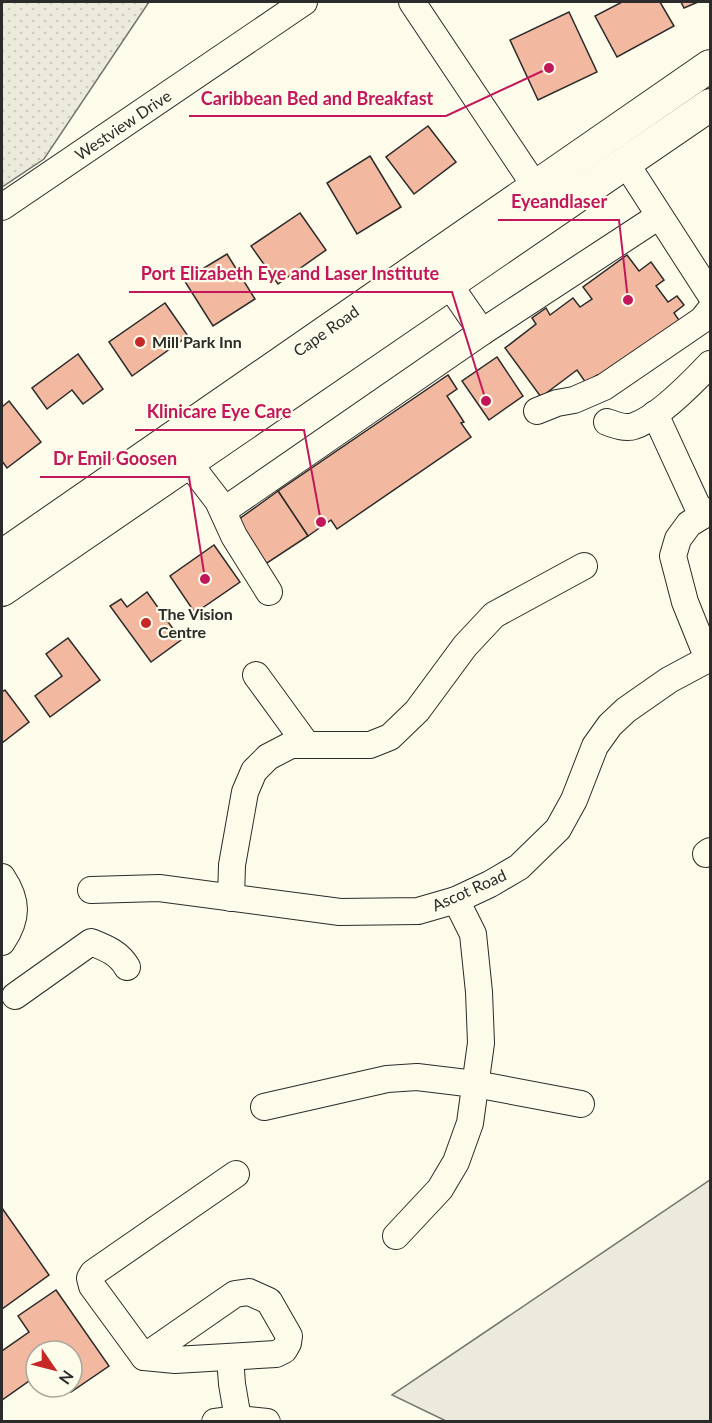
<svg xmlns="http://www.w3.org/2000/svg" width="712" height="1423" font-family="Lato,sans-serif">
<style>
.grass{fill:url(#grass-dots);stroke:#74746e;stroke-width:1.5}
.park{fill:#ecebdb;stroke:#74746e;stroke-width:1.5}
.building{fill:#f2b8a0;stroke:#2b2b2b;stroke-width:1.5}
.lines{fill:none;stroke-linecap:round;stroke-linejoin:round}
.minor-casing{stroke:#2b2b2b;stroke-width:28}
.major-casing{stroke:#2b2b2b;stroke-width:34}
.minor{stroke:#fdfbea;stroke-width:26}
.major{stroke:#fdfbea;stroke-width:32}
.poi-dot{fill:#c62828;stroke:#fdfbea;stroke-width:2}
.labels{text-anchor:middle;stroke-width:4.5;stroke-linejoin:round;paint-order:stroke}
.street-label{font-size:16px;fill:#2b2b2b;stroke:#fdfbea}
.poi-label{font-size:16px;font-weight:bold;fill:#2b2b2b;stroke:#fdfbea;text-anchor:start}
.leader{fill:none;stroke:#c2185b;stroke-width:2}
.callout-dot{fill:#c2185b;stroke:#fdfbea;stroke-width:2}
.callout-label{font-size:18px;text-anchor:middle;font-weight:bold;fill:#c2185b;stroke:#fdfbea;stroke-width:4.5;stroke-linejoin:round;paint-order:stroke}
</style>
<defs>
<pattern id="grass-dots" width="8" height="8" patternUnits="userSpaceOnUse" patternTransform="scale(1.5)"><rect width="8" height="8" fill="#ecebdb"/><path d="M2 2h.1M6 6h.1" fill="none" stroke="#cbcabc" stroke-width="1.8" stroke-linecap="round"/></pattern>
</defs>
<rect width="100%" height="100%" fill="#fdfbea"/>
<polygon class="grass" points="2,2 149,2 44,159 2,187"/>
<polygon class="park" points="710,1180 710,1421 446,1421 392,1395"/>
<g class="building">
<polygon points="622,2 660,2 674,26 617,57 595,16"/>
<polygon points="681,2 698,2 684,8"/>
<polygon points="569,12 597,72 538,100 510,40"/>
<polygon points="428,126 456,162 414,194 386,157"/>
<polygon points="370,156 401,207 357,234 327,183"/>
<polygon points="300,213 326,250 278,284 251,246"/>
<polygon points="227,254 255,299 213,326 184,280"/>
<polygon points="627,255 639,271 651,262 664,280 656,286 668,302 677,296 684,305 674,313 683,326 603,384 597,375 586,383 577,370 541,397 505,348 536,324 532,318 546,308 550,315 573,298 580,307 592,299 583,287"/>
<polygon points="165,303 188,336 132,376 109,342"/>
<polygon points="78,354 103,389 83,404 72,390 47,409 32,388"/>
<polygon points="497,357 523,396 489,420 462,381"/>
<polygon points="448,375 457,389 447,396 464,422 461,423 471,437 337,529 331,520 308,536 278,491"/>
<polygon points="9,401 41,442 7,468 2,461 2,407"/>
<polygon points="278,491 308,536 264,565 235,522"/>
<polygon points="214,545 240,582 195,613 170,576"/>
<polygon points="147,592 181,640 151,662 110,606 121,599 127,607"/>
<polygon points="68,638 100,680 50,717 35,696 62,676 46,654"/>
<polygon points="5,690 29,722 2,743 2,692"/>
<polygon points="2,1208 49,1275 2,1309"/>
<polygon points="56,1290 109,1366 71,1392 67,1387 72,1387 72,1351 36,1351 36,1376 2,1400 2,1351 29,1332 18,1316"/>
</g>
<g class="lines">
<g class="minor-casing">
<g id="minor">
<polyline points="412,2 535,186"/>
<polyline points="625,162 710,294"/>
<polyline points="2,207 304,2"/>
<polyline points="448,283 482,332"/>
<polyline points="537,411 557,403 574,400 604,387 702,320 710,310"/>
<polyline points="655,414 702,516"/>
<path d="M607 422C615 425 626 429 634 426 658 418 693 382 710 364"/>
<polyline points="188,462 218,501 234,536 269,592"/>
<polyline points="223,511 482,332 659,216"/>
<polyline points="708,659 685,602 673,556 678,539 689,524 710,511"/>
<polyline points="256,675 307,745"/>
<polyline points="706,854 710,851"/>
<path d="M2 877C18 901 18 918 2 942"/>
<polyline points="91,890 159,888 340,912 418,911 456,900 490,884 519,867 558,829 574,800 595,746 610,725 626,710 669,680 710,658"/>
<polyline points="231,898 232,865 245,792 254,771 268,757 291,745 370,745 390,737 417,711 465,646 494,615 584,566"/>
<path d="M15 996 91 942C106 948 119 953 127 967"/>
<polyline points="264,1107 387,1079 417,1077 475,1084 581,1104"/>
<polyline points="396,1236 440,1189 456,1162 470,1123 481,1043 479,992 473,934 456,900"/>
<polygon points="249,1292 269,1301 289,1336 288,1343 284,1350 276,1354 175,1360 144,1357 235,1294"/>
<polyline points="144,1357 92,1286 90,1278 93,1273 236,1174"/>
<polyline points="230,1357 232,1384 238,1419"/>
<polyline points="215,1422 238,1419 267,1422"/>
</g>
</g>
<g class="major-casing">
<g id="major">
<polyline points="2,556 710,66"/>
<polyline points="2,590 710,105"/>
</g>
</g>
<use href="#minor" class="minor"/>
<use href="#major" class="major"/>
</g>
<g class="poi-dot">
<circle cx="140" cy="342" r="6"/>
<circle cx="146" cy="623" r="6"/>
</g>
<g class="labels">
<g class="street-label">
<text transform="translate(123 125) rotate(-34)" y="6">Westview Drive</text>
<text transform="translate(326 331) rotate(-35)" y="6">Cape Road</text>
<text transform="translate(469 890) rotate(-24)" y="6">Ascot Road</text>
</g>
<g class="poi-label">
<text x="152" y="348">Mill Park Inn</text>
<text x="158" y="620">The Vision<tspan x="158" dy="18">Centre</tspan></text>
</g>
</g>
<path class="leader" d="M549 68L446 116H189M628 300L619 220H498M486 401L452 292H129M321 522L304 430H135M205 579L189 477H40"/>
<g class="callout-dot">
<circle cx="549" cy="68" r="6"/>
<circle cx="628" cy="300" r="6"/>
<circle cx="486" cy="401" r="6"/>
<circle cx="321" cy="522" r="6"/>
<circle cx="205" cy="579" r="6"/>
</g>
<g class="callout-label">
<text x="317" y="105">Caribbean Bed and Breakfast</text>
<text x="559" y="208">Eyeandlaser</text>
<text x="290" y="280">Port Elizabeth Eye and Laser Institute</text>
<text x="219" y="418">Klinicare Eye Care</text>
<text x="115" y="465">Dr Emil Goosen</text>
</g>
<rect width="712" height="1423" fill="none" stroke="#2b2b2b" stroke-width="6"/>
<g transform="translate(54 1369) rotate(125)"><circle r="28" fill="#fdfbea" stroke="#a9a89e" stroke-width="1.5"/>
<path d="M0-4.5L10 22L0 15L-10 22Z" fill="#c62828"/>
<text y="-9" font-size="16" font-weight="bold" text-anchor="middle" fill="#2b2b2b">N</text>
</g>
</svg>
